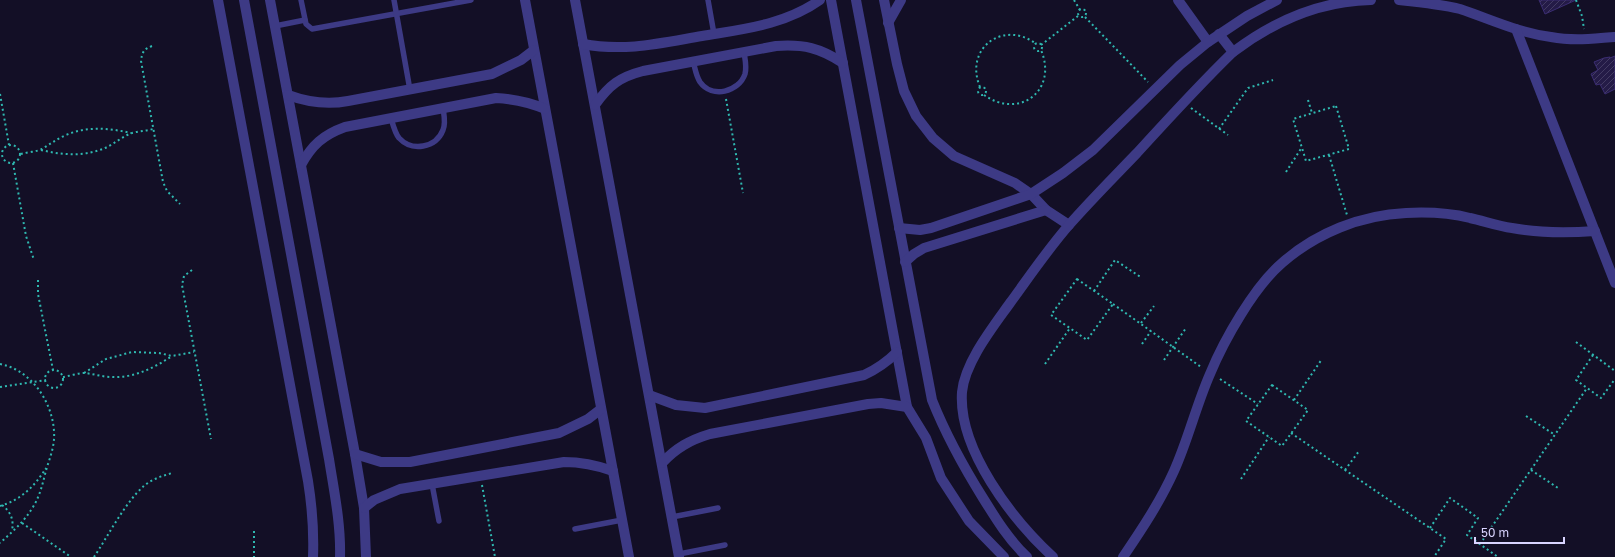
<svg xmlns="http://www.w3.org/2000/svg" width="1615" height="557" font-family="'Golos Text',sans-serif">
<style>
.building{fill:url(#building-hatch);stroke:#3b2d73}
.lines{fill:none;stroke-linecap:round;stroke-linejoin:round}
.path{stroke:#2fb8b0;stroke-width:2;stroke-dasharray:2 3;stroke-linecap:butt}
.lane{stroke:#3d3a85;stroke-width:5.5}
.street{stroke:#3d3a85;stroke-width:10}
</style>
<defs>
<pattern id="building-hatch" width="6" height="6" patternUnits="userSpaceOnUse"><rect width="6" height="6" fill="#241b47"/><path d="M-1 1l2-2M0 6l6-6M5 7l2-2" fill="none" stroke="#433b63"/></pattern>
</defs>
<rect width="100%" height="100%" fill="#130f26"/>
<g class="building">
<polygon points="1539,0 1576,0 1545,14"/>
<polygon points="1615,56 1615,89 1605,94 1600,84 1596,85 1591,74 1598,70 1594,62 1604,58 1610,57 1610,58"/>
</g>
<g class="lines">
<g class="path">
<polyline points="1074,0 1080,10"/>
<polyline points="1576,0 1582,16 1584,29"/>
<circle cx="1082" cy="13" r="4"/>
<polyline points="1085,17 1148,82"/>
<circle cx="1038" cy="47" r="4"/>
<polyline points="1041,45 1078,16"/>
<path d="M152 46C144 49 142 52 141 61L163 182 167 191 180 204"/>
<circle cx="982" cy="91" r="4"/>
<path d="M980 87C964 49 1002 20 1035 43"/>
<polyline points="0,94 9,145"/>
<path d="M984 95C1020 120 1058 90 1041 50"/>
<polyline points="726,99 743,193"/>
<polyline points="1308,100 1312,113"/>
<polygon points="1336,106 1349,149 1306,161 1293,119"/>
<polyline points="1191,108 1228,135"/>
<polyline points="1219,129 1248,88 1273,80"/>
<circle cx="11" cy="154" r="9"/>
<path d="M41 150C62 155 84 157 105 148 114 144 123 136 132 133 139 131 146 131 153 129"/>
<path d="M21 154C27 152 36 152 42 149 50 144 57 139 66 135 87 126 109 128 131 133"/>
<polyline points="1329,155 1347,215"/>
<polyline points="13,163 26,236 34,260"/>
<polyline points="1286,172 1302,147"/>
<polyline points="192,270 184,276 182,285 211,439"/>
<polygon points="1077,279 1113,304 1087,340 1051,315"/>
<polyline points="38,280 38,294 53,370"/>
<polyline points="1094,291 1115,260 1142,278"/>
<polyline points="1113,304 1201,367"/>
<polyline points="1141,323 1154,306"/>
<polyline points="1576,342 1615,371"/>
<polyline points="1142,344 1151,331"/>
<polyline points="1593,355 1576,380 1601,398 1615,379"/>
<polyline points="1164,360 1186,328"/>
<path d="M0 364C31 370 52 401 54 431 55 444 51 455 47 467 43 481 41 494 33 507 24 522 12 532 0 543"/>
<polyline points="1045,364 1070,328"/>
<circle cx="54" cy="379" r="9"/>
<polyline points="84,373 106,359 132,352 159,353 172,356 194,352"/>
<path d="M63 377C70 376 78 373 85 373 94 374 103 377 112 377 134 378 154 368 172 356"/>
<polyline points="1220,379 1258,404"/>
<polygon points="1272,385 1308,410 1282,446 1246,421"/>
<polyline points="0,387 46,380"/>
<polyline points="1294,400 1322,359"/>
<polyline points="1526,416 1555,435"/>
<polyline points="1291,433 1446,539 1434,557"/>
<polyline points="1345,470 1359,451"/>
<polyline points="1531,470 1558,488"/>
<polyline points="1241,479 1269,437"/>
<polyline points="482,485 495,557"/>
<path d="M2 505C11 512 14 520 12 531"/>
<path d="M0 506C21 500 35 486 46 468"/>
<polyline points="22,523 71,557"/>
<polyline points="1430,528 1450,498 1478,518 1467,535 1498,557"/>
<polyline points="254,531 254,557"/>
<polyline points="1480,544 1587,388"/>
<path d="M94 557C108 536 126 501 144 486 152 479 162 476 172 473"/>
</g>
<g class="lane">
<polyline points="301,0 306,24 312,29 471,0"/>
<polyline points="394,0 410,90"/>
<polyline points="708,0 714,34"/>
<polyline points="275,26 305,20"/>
<path d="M693 61C695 68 696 76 700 82 712 99 739 92 745 74 747 67 745 59 744 52"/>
<path d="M391 118C393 125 395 133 399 138 412 152 436 148 443 130 446 123 444 115 443 108"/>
<polyline points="432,484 439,521"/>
<polyline points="672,517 718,508"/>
<polyline points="575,529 622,520"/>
<polyline points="679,554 725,545"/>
</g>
<g class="street">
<path d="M218 0 308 481C312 506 314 531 313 557"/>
<path d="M244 0 329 459C334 491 341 524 340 557"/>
<polyline points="270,0 355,454 364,508 366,557"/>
<polyline points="525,0 629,557"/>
<polyline points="575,0 679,557"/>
<polyline points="831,0 907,407 926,438 941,478 969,521 1004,557"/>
<path d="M856 0 932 400C946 435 963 466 983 498 996 519 1009 540 1027 557"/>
<polyline points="884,0 897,64 904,91 916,116 933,138 954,156 1015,183 1031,194 1046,210 1069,225"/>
<polyline points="1178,0 1208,42"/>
<path d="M1399 0C1419 2 1440 4 1460 9 1490 19 1519 33 1551 37 1572 41 1593 39 1615 37"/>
<polyline points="888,23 901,0"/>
<polyline points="1516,29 1615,283"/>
<polyline points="1219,34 1233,52"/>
<path d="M583 44C625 52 661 43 702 36 743 29 785 25 820 0"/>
<path d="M288 95C307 102 327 105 348 101L492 74 521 60 534 50"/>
<path d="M595 105C609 85 620 77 643 71L776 46C804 44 820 48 843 63"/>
<path d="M301 165C312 145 323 135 345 127L496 98C514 99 529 102 545 109"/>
<polyline points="899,228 920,230 931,228 1031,194 1063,173 1093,150 1180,65 1208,42 1247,16 1277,0"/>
<polyline points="905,262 914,254 924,248 1046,210"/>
<path d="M649 395 676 405 705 408 864 375C877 369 887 362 897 352"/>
<polyline points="355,454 381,462 410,462 559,433 588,419 601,409"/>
<path d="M662 463C676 448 690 440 710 434L868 404 881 403 907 407"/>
<path d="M364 508 374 500 400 489 564 462C581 462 596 465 613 471"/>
<path d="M1053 557C1013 520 958 450 962 392 965 362 993 327 1010 303 1029 277 1048 249 1069 225 1091 200 1114 177 1137 153 1168 119 1200 84 1233 52 1274 21 1319 1 1371 0"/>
<path d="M1123 557C1142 529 1160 502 1174 471 1188 440 1196 406 1210 374 1224 340 1254 287 1282 263 1316 233 1361 215 1406 213 1426 212 1450 213 1470 218 1484 221 1497 226 1512 228 1539 233 1567 233 1595 231"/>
</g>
</g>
<path d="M1475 537v6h89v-6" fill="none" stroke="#d9d4ff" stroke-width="2"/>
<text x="1481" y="537" font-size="12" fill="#d9d4ff" stroke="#130f26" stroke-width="3" paint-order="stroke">50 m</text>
</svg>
